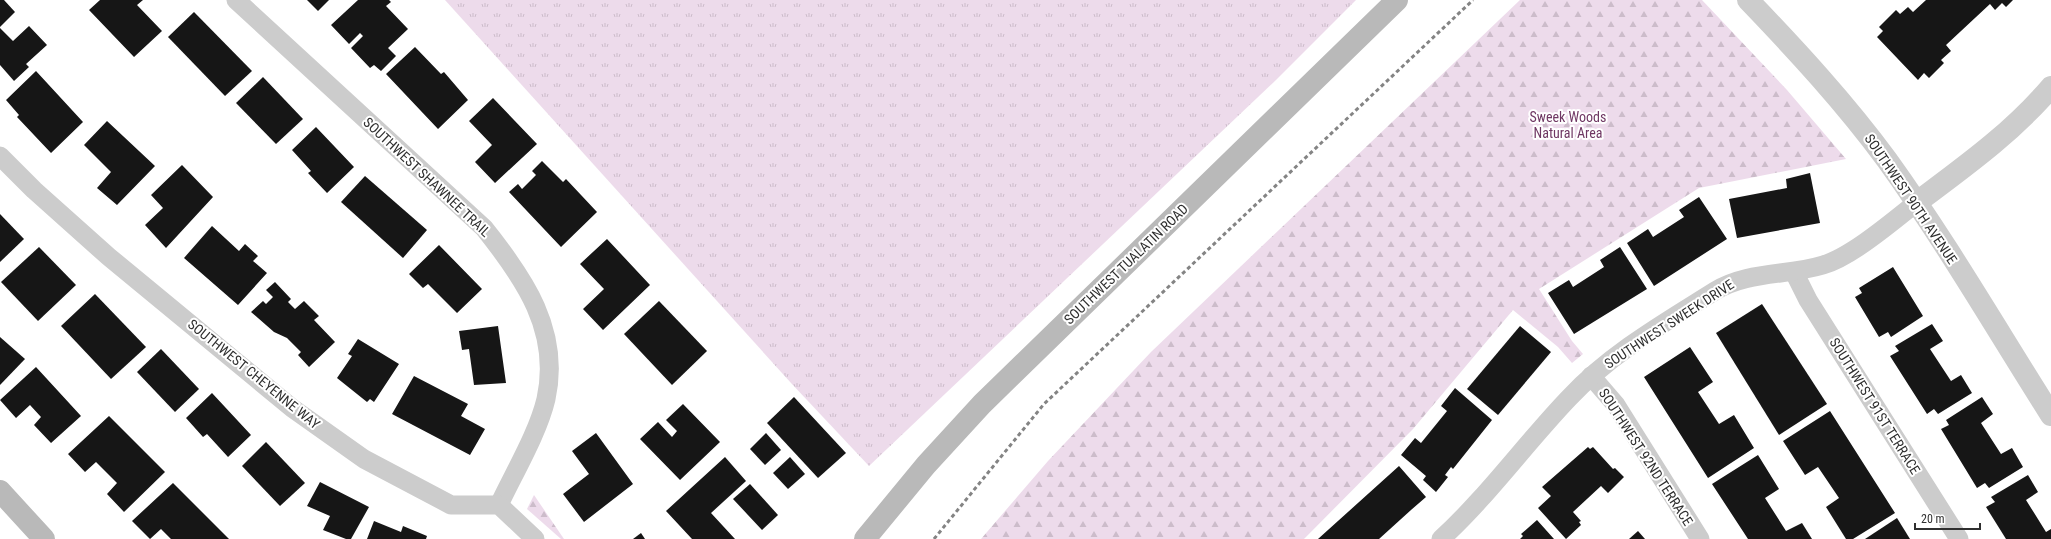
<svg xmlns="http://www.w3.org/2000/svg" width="2051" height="539" font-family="'Roboto Condensed',sans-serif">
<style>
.grass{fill:url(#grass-tufts)}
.forest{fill:url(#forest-firs)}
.building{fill:#161616}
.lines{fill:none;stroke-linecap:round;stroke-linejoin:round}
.minor{stroke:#ccc;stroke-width:19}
.tertiary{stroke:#ccc;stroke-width:22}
.secondary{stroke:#b9b9b9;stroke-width:22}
.rail{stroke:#848484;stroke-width:3;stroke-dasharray:4 3;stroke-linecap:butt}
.labels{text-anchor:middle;stroke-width:4;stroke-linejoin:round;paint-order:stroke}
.park-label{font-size:14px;fill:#6f3763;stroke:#fff}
.street-label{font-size:14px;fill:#2f2f2f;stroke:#fff}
</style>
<defs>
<pattern id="grass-tufts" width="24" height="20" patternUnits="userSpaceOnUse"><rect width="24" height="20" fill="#eddbeb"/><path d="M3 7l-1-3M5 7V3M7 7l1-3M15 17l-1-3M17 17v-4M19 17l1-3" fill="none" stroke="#ccbcca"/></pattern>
<pattern id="forest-firs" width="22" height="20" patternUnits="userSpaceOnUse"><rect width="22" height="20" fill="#eddbeb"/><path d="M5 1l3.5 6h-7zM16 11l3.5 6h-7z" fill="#ccbcca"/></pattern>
</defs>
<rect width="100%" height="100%" fill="#fff"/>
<polygon class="grass" points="445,0 1356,0 1276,80 869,466 791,383"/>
<g class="forest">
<polygon points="1520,0 1702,0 1787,90 1846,159 1699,188 1539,289 1572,341 1583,354 1572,363 1558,347 1513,310 1413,429 1304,539 981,539 1048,461 1151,352"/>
<polygon points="534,495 564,539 561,539 527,509"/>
</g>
<g class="building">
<polygon points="0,0 4,0 15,12 0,27"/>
<polygon points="100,0 143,0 137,5 162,31 134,57 89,10"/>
<polygon points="307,0 329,0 318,11"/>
<polygon points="358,0 389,0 391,2 386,6 408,29 388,48 396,56 381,71 374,65 370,68 351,48 363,36 360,33 349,44 331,25"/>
<polygon points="1926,0 2013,0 2006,7 2002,3 1995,10 1990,4 1946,45 1951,51 1941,60 1944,63 1929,78 1924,73 1918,80 1877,37 1883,31 1879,27 1896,10 1900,14 1908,7 1913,12"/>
<polygon points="194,12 252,71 225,96 168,37"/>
<polygon points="29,26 47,45 26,64 29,67 14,81 0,65 0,28 13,41"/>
<polygon points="415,47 441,74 444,72 468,100 438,129 386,74"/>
<polygon points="36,71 83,122 51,153 17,117 19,115 6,100"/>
<polygon points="263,77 303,119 276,144 236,103"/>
<polygon points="493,98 537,144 495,183 475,162 492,145 469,121"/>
<polygon points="107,121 155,166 117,205 97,188 111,172 84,145"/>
<polygon points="316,127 354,167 327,193 308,173 311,171 292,150"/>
<polygon points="542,161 563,182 566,179 597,212 561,247 509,192 518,184 522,189 536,175 532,171"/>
<polygon points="182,165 213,197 166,248 145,225 163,208 151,195"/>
<polygon points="1810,173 1820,223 1737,238 1729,199 1787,188 1786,179"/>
<polygon points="365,176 427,230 403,258 341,202"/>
<polygon points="1699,197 1727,239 1654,286 1627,243 1648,229 1653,237 1684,217 1679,210"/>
<polygon points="0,214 24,239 0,262"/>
<polygon points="212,226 239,251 245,244 258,256 253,261 267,273 238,305 184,258"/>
<polygon points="607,239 650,285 603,330 583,309 604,289 580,264"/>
<polygon points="439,245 482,289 457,313 428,284 423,288 409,274"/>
<polygon points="39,247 76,285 38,321 1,282"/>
<polygon points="1620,247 1647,289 1574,334 1548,293 1569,280 1573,287 1604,267 1600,260"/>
<polygon points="1893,267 1923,316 1891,337 1888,332 1879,337 1855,297 1862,293 1859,288"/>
<polygon points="275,282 291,299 288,302 295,309 304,301 319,316 314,320 335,342 309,367 298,355 301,352 287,338 274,332 251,312 263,301 266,304 273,297 266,290"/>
<polygon points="95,294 146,347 111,379 61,326"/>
<polygon points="659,301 707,351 672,385 624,334"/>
<polygon points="1762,304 1827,404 1779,435 1716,333"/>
<polygon points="1932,324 1943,341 1930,349 1951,381 1961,375 1972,393 1938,414 1934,409 1927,414 1890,356 1899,351 1895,346"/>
<polygon points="498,326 506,383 474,385 469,349 462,350 459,331"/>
<polygon points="1520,326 1551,352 1498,415 1467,389"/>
<polygon points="0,337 25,359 0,385"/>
<polygon points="358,339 399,364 374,402 370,399 367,402 337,378 352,356 348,354"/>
<polygon points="1690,347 1713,382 1698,392 1719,424 1734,415 1754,448 1708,478 1644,377"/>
<polygon points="161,349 199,389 175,412 137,372"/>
<polygon points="36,367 81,416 51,443 34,425 41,417 30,405 16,418 0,400"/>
<polygon points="414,376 468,404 461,416 485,429 470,455 392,414"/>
<polygon points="1455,388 1492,420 1453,469 1451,467 1445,475 1448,477 1436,492 1423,480 1426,476 1401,455 1415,438 1421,443 1447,411 1441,406"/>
<polygon points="212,393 251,435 228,457 207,434 203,437 186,418"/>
<polygon points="794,397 846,453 818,478 767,423"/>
<polygon points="1982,397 1993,414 1981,423 2001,454 2012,448 2023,467 1989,488 1985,483 1977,488 1941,429 1949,425 1946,420"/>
<polygon points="683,404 720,442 680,480 640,439 658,422 672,437 677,431 666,420"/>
<polygon points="1830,411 1895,513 1853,539 1846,539 1826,507 1839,498 1818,467 1805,475 1783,441"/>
<polygon points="109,416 165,472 124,512 107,494 117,483 96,462 85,472 68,454"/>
<polygon points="596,433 633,484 584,522 563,494 589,474 572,451"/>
<polygon points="766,433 781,450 765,465 750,449"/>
<polygon points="266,442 305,483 280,506 242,466"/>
<polygon points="1588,447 1590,449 1593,447 1613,469 1615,468 1624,477 1608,493 1601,486 1573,512 1581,521 1579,522 1581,525 1566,539 1538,508 1551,496 1542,487"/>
<polygon points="1758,455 1779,489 1765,498 1786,531 1802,523 1812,539 1748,539 1712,484"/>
<polygon points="725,457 746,481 711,513 735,539 692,539 666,511"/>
<polygon points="790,457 805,474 788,489 773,473"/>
<polygon points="1399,466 1426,497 1411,510 1379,539 1318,539"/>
<polygon points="2028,475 2038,492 2026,500 2046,532 2051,529 2051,539 2006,539 1986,507 1995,502 1991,497"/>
<polygon points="320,482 369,507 351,539 346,539 323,530 330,516 307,506"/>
<polygon points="173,483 229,539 171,539 161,529 150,539 132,521"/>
<polygon points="750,484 778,515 762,530 733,499"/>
<polygon points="1897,518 1910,539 1865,539"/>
<polygon points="1537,520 1554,539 1520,539 1523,536 1521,534"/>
<polygon points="374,521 401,532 403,526 427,536 426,539 367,539"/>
<polygon points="1638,531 1645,539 1629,539"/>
<polygon points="641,533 645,539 633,539"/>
</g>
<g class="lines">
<g class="minor">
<path d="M236 0 484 228C524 278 561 331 546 399 538 433 514 473 499 505"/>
<polyline points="0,156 34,190 109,257 292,408 364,459 451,505 499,505 535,539"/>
<polyline points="1794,272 1808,300 1959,539"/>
<polyline points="1591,376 1616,405 1700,539"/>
<path d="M1441 539C1488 496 1525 444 1569 398 1610 354 1664 323 1715 291 1748 271 1787 276 1823 265 1851 257 1892 222 1916 203"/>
</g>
<g class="tertiary">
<path d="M1748 0C1797 51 1845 103 1887 160 1946 242 1997 330 2051 415"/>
<path d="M1916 203C1964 167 2012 133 2051 87"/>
</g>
<g class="secondary">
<polyline points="0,491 44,539"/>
<polyline points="865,539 926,465 982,404 1397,0"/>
</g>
<polyline class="rail" points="934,539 1044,404 1473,0"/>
</g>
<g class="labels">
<g class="park-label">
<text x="1568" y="122">Sweek Woods<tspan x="1568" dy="16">Natural Area</tspan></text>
</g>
<g class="street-label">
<text transform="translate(427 177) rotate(43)" y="5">SOUTHWEST SHAWNEE TRAIL</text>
<text transform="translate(1911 199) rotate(56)" y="5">SOUTHWEST 90TH AVENUE</text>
<text transform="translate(1126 264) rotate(-44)" y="5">SOUTHWEST TUALATIN ROAD</text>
<text transform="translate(1669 324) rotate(-33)" y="5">SOUTHWEST SWEEK DRIVE</text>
<text transform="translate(254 374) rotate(39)" y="5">SOUTHWEST CHEYENNE WAY</text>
<text transform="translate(1875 406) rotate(58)" y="5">SOUTHWEST 91ST TERRACE</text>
<text transform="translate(1646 457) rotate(57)" y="5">SOUTHWEST 92ND TERRACE</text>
</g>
</g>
<path d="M1915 523v6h65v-6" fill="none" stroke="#2f2f2f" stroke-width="2"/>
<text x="1921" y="523" font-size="12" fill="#2f2f2f" stroke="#ffffff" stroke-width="3" paint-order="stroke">20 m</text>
</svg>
